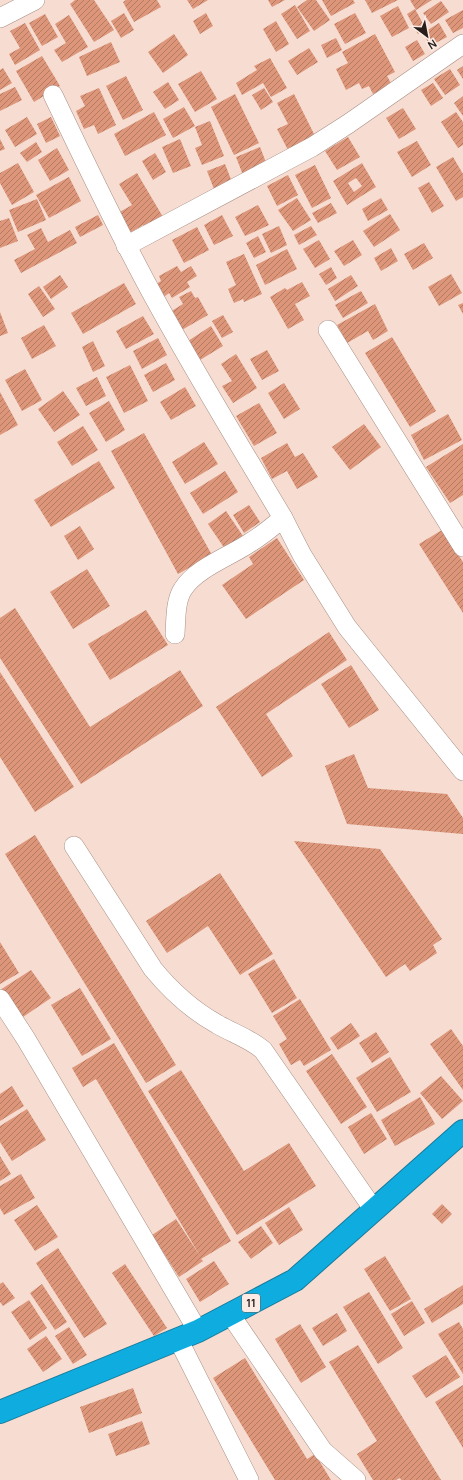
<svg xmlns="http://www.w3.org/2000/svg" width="463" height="1480" font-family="Manrope,sans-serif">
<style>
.building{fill:url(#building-hatch);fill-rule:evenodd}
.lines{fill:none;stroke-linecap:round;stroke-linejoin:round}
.street-casing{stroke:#a78f85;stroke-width:20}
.highway-casing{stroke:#177a9a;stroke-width:24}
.street{stroke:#fff;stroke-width:19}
.highway{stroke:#0facdf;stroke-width:22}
.labels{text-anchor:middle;stroke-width:4;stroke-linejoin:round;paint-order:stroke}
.shield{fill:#fcebe5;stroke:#675c57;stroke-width:1}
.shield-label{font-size:11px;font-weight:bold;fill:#271e1a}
</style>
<defs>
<pattern id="building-hatch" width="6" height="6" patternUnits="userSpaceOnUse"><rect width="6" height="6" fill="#dd967a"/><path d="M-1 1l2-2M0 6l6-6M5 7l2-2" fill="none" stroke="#b37a63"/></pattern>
</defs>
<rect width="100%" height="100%" fill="#f6dcd1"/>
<g class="building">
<polygon points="75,0 94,0 114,30 94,42 70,4"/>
<polygon points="126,0 157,0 161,7 134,22 123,2"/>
<polygon points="187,0 208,0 193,9"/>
<polygon points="268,0 285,0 272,7"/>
<polygon points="307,0 316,0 330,20 314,31 297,7"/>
<polygon points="322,0 353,0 355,3 331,16"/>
<polygon points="365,0 398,0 372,13"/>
<polygon points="410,0 432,0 416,10"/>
<polygon points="441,1 449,12 431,24 423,13"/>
<polygon points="295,5 310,31 297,39 281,14"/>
<polygon points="398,6 409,28 392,37 380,16"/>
<polygon points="415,9 426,29 418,34 407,14"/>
<polygon points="463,10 463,28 453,33 445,20"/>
<polygon points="124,13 134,30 121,38 111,21"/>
<polygon points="206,13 213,26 200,34 193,21"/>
<polygon points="355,13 366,33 345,44 334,24"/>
<polygon points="45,14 58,37 42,46 29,23"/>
<polygon points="69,15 88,47 62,62 54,50 66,43 55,24"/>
<polygon points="276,21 289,44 276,52 263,29"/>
<polygon points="25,23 40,50 15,65 9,54 20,48 10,31"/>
<polygon points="439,23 447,37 430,46 423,33"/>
<polygon points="174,34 188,55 163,73 148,52"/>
<polygon points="375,34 395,72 387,76 392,85 373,94 369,86 362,89 359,83 346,90 336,69 348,63 342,52"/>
<polygon points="336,38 342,50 327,58 321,45"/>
<polygon points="417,40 425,54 413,61 405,47"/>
<polygon points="111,42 120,62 87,76 79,57"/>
<polygon points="309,48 318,62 297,75 288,61"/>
<polygon points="42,56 60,86 34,102 16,71"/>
<polygon points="270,58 287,88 271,97 263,83 242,95 236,83 257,70 254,66"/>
<polygon points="463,66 463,79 457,70"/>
<polygon points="3,68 12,83 0,90 0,70"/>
<polygon points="450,69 460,85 445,95 434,79"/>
<polygon points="201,71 217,99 195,112 178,84"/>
<polygon points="126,76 143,110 123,120 106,86"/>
<polygon points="168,82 179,100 165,109 153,92"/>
<polygon points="433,83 443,98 431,106 421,90"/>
<polygon points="15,87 22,100 0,111 0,94"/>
<polygon points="99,88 116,125 98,134 94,125 84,129 76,111 85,106 80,96"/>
<polygon points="264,88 273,102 261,110 252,95"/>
<polygon points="235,94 259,143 234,155 211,107"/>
<polygon points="294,94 316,138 288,150 277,129 288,124 277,103"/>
<polygon points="463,96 463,116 454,103"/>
<polygon points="184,107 195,126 173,138 163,119"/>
<polygon points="403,108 416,129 399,139 386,118"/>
<polygon points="154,112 166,135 125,156 114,134"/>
<polygon points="456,112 463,122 463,145 458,148 441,122"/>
<polygon points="27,117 37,134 15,147 5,130"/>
<polygon points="51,117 60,136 46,143 37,124"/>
<polygon points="210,121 224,156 202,165 195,148 202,145 195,127"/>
<polygon points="348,137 360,157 337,170 325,151"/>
<polygon points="0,139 5,149 0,151"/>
<polygon points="180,139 191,166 173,173 162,147"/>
<polygon points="417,141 431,165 412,177 397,152"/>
<polygon points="36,142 42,152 27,162 20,153"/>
<polygon points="260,147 267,165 243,175 236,157"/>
<polygon points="57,148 69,170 50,181 38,160"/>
<polygon points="155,153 166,172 153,180 142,161"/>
<polygon points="453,157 463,174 463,197 456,201 436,167"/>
<polygon points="18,163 34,192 12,205 0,183 0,173"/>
<path d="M362 163 376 187 347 205 333 181ZM356 178 362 186 354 192 348 183Z"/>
<polygon points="225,164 232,182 214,189 207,171"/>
<polygon points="315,165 331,198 312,208 295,175"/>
<polygon points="137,173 163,217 145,227 143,225 130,233 118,213 132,205 119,184"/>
<polygon points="288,175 298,195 277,206 267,186"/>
<polygon points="69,177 81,201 49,218 36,195"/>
<polygon points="429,182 444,206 432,213 418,188"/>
<polygon points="297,198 311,220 293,231 278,210"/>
<polygon points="381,198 388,210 368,221 362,209"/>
<polygon points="37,199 46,220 18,232 9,210"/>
<polygon points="331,203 337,213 318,223 312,213"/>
<polygon points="258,205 269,225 245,236 235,217"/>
<polygon points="390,214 400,230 374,247 363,231"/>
<polygon points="98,215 103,225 80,237 75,227"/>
<polygon points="222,215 233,236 214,245 204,225"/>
<polygon points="9,218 18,241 0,248 0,221"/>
<polygon points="279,226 287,245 271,253 262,234"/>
<polygon points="311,226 317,235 299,245 294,235"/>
<polygon points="197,227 209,250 184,263 172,240"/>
<polygon points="41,228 48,242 70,230 77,243 21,273 14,260 35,249 27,235"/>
<polygon points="258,236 266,252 254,258 246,243"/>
<polygon points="319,240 330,259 315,268 303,249"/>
<polygon points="353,240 362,255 344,266 334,251"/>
<polygon points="424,243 433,258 413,270 404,254"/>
<polygon points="391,248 398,261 381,271 374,258"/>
<polygon points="287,249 297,269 265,285 256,265"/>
<polygon points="244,254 262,294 244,302 243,299 234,303 228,289 236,285 226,262"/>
<polygon points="177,266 181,272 191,266 197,276 187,282 190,287 172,298 169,293 161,299 153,286 161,281 159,276"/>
<polygon points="331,267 337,278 326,285 319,274"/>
<polygon points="451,274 462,293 439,306 428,287"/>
<polygon points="60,275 68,287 51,299 43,287"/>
<polygon points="351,275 358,286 335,301 328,289"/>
<polygon points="302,282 310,296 295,304 304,320 288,329 270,297 285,288 287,290"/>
<polygon points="124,283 136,304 83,334 71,313"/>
<polygon points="39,286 55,309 43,317 28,294"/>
<polygon points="191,291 195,298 198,297 208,315 180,331 170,312 183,304 179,297"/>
<polygon points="361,291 368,303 343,318 335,305"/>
<polygon points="463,303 463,314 458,305"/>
<polygon points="375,304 388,331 373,340 368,331 347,343 337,325"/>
<polygon points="0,312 8,333 0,336"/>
<polygon points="223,315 233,332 222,338 212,321"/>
<polygon points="143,316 154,334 126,349 116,331"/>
<polygon points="44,325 56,346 32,359 21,338"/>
<polygon points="211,326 223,346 200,360 188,341"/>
<polygon points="392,337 436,411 410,427 365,353"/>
<polygon points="158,338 167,355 142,369 133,351"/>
<polygon points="93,341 105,366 93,372 82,347"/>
<polygon points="267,350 279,371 262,380 250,359"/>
<polygon points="236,354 257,388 233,403 222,386 232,381 221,364"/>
<polygon points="166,363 175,380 153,392 144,375"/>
<polygon points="130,365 148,401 124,413 106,377"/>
<polygon points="25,369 42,400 22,411 5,380"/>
<polygon points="97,377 106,396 86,406 76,388"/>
<polygon points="284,383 300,409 284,419 268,393"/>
<polygon points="185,387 196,406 171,420 160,402"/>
<polygon points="63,391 80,415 54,432 38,409"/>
<polygon points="0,392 18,425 0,435"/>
<polygon points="109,401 125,430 106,442 89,413"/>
<polygon points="259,403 277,433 254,446 236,416"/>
<polygon points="448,414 462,440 424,460 411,435"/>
<polygon points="364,424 381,447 350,470 332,447"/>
<polygon points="83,426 98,450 72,466 57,442"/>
<polygon points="144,433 212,555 178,574 111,451"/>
<polygon points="204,442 218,464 185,484 172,462"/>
<polygon points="287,443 295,457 303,453 318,477 297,489 287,471 272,479 261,458"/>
<polygon points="463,444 463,495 450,503 426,467"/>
<polygon points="99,461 115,488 51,527 34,500"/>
<polygon points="225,471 238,492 203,514 190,493"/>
<polygon points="249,505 260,522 244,533 233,515"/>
<polygon points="226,511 243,536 225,549 208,524"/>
<polygon points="80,526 94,549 78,560 64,536"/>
<polygon points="442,530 463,562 463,613 419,544"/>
<polygon points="277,538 304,580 246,619 222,585 253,564 249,557"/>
<polygon points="87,569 110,606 73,629 50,592"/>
<polygon points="15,608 90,727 180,670 203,706 81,784 0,658 0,618"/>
<polygon points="146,610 168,645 110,680 88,644"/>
<polygon points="329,632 347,660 266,714 293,756 262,777 216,707"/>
<polygon points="351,665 379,710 349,728 321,684"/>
<polygon points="0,672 74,787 35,812 0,757"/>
<polygon points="354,754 368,788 447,794 463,818 463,834 347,824 325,766"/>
<polygon points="35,835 176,1065 146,1083 5,854"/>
<polygon points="294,841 380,849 442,939 433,945 437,953 410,971 405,964 386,977"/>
<polygon points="220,873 273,954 240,975 208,926 167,953 146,921"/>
<polygon points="0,942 19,973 0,984"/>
<polygon points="274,959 297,998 272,1013 248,974"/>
<polygon points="31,970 51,998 20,1019 0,990"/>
<polygon points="80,988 111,1039 82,1056 51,1005"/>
<polygon points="300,999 331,1050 304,1066 300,1060 291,1065 279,1044 287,1039 273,1016"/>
<polygon points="351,1023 360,1036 338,1050 330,1038"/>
<polygon points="451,1029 463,1046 463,1090 430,1044"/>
<polygon points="376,1032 389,1052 372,1063 359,1043"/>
<polygon points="114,1043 231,1241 201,1259 203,1261 179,1277 152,1235 176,1219 200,1256 96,1079 83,1087 72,1068"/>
<polygon points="332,1054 367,1107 341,1124 306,1071"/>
<polygon points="390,1057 411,1092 377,1112 356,1078"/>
<polygon points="181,1070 244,1171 289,1143 316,1186 237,1235 148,1091"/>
<polygon points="441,1076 463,1101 442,1119 420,1093"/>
<polygon points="12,1086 24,1106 0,1121 0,1094"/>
<polygon points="420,1097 435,1124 395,1146 381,1120"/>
<polygon points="27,1109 46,1140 12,1161 0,1142 0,1126"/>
<polygon points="371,1113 387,1139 364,1154 348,1127"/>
<polygon points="0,1156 11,1174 0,1181"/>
<polygon points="21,1174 35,1198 4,1215 0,1208 0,1186"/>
<polygon points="442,1204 452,1214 442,1224 432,1214"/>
<polygon points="37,1205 58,1237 35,1251 14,1220"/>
<polygon points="289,1207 303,1230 279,1245 265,1223"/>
<polygon points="261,1226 273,1243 251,1259 238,1242"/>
<polygon points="58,1248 107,1324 84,1338 36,1263"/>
<polygon points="385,1256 411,1299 390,1311 364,1269"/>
<polygon points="214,1261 229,1284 200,1302 186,1279"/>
<polygon points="125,1264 167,1328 154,1336 112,1273"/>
<polygon points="3,1282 15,1298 3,1306 0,1302 0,1284"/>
<polygon points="42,1284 67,1322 55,1330 30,1293"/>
<polygon points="463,1285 463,1304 432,1323 424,1309"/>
<polygon points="369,1292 403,1348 378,1364 343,1307"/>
<polygon points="29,1300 47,1328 30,1340 11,1312"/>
<polygon points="412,1301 425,1323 404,1336 391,1314"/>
<polygon points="337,1313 347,1331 323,1346 312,1328"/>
<polygon points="459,1322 463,1329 463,1374 438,1334"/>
<polygon points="300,1324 326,1367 301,1383 275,1339"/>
<polygon points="69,1327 87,1355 73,1364 55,1336"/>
<polygon points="46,1336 62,1359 43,1372 27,1349"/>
<polygon points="358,1345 441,1480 401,1480 400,1478 396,1480 373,1480 357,1454 377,1441 329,1362"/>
<polygon points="446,1355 460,1377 426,1398 412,1376"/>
<polygon points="245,1358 307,1459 315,1454 331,1480 275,1480 213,1378"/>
<polygon points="463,1385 463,1448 435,1402"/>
<polygon points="133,1388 142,1413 89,1433 80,1407"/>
<polygon points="142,1421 150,1444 116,1456 108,1434"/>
</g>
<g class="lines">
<g class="street-casing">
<g id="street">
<polyline points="0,18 35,0"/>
<path d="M53 95C86 164 119 234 156 301 196 374 240 446 283 518"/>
<polyline points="126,246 312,147 348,124 463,44"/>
<polyline points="328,330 463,547"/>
<path d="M175 634C176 620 175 601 183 589 196 568 231 556 251 542 263 535 273 526 283 518L302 555 347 627 463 771"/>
<path d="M74 846 153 969C171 991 192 1010 217 1024 232 1033 249 1038 263 1050L374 1210"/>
<polyline points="0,999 26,1039 198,1331"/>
<polyline points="230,1314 323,1451 356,1480"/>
<polyline points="178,1339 249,1480"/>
</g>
</g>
<g class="highway-casing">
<polyline id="highway" points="0,1412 198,1331 295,1280 463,1131"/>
</g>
<use href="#street" class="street"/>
<use href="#highway" class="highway"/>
</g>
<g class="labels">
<rect class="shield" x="242" y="1294" width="18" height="18" rx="3"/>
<g class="shield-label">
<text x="251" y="1307">11</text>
</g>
</g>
<g transform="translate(427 36) rotate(148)" stroke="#fcebe5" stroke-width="3" paint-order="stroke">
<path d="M0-3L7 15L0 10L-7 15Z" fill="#271e1a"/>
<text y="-6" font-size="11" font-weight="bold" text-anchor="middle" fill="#271e1a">N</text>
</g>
</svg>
